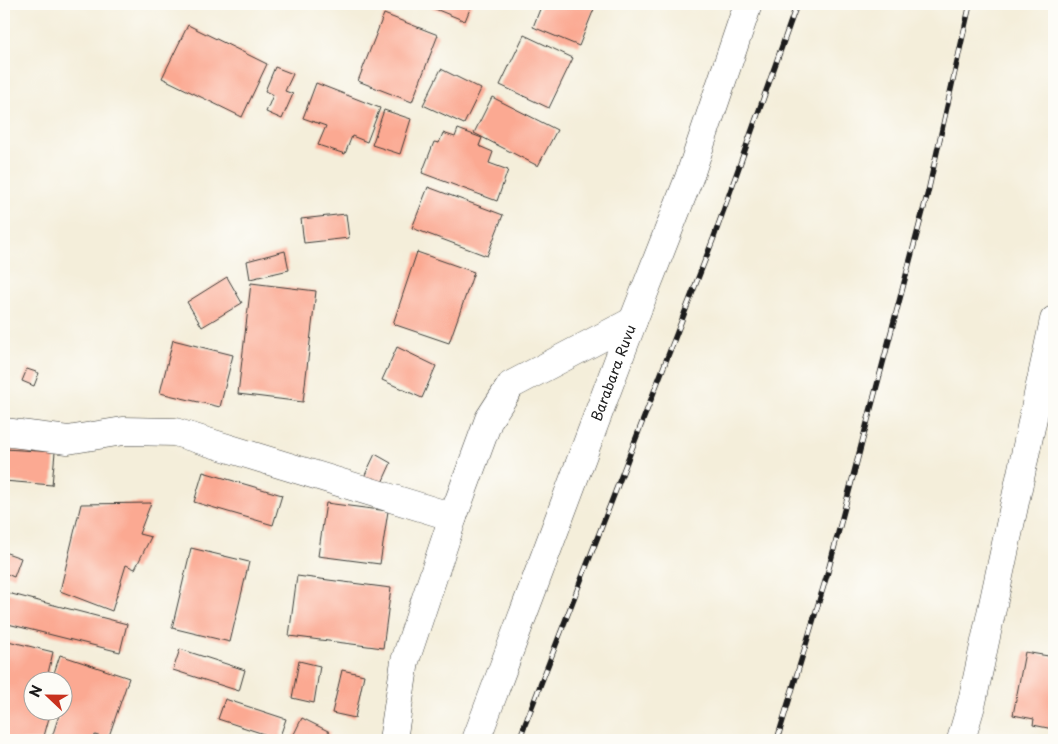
<svg xmlns="http://www.w3.org/2000/svg" width="1058" height="744" font-family="'Playpen Sans',sans-serif">
<style>
.building{fill:#fba992}
.lines{fill:none;stroke-linecap:round;stroke-linejoin:round}
.minor-casing{stroke:#3c3c38;stroke-width:29}
.minor{stroke:#fff;stroke-width:28}
.rail-casing{stroke:#1c1c1c;stroke-width:5.5}
.rail{stroke:#fdfcf7;stroke-width:4;stroke-dasharray:11;stroke-linecap:butt}
.labels{text-anchor:middle;stroke-width:4;stroke-linejoin:round;paint-order:stroke}
.street-label{font-size:14px;fill:#1c1c1c;stroke:#fdfcf7}
</style>
<rect width="100%" height="100%" fill="#fdfcf7"/>
<filter id="ink" filterUnits="userSpaceOnUse"><feTurbulence type="fractalNoise" baseFrequency=".02" numOctaves="2"/><feDisplacementMap in="SourceGraphic" scale="10" xChannelSelector="R" yChannelSelector="G"/><feConvolveMatrix kernelMatrix="1 2 1 2 8 2 1 2 1" color-interpolation-filters="sRGB"/></filter>
<filter id="wash" filterUnits="userSpaceOnUse"><feTurbulence type="fractalNoise" baseFrequency=".0096" numOctaves="4" result="noise"/><feDisplacementMap in="SourceGraphic" scale="20" xChannelSelector="R" yChannelSelector="G"/><feGaussianBlur stdDeviation="1.12" result="paint"/><feColorMatrix in="noise" values="0 0 0 0 0 0 0 0 0 0 0 0 0 0 0 0 0 1.4 0 .05"/><feComposite in="paint" operator="in"/></filter>
<g filter="url(#wash)">
<rect width="100%" height="100%" fill="#f4eeda"/>
<g id="blocks">
<g class="building">
<polygon points="423,4 472,4 465,21"/>
<polygon points="542,4 596,4 579,46 533,27"/>
<polygon points="384,14 438,35 412,102 358,81"/>
<polygon points="188,25 267,64 242,117 162,78"/>
<polygon points="524,35 573,58 549,108 500,85"/>
<polygon points="275,67 293,74 285,91 293,94 282,119 266,112 273,95 265,91"/>
<polygon points="441,69 481,89 464,124 423,105"/>
<polygon points="316,83 380,108 367,142 352,136 345,154 318,145 326,126 303,118"/>
<polygon points="492,97 557,130 538,166 474,133"/>
<polygon points="384,110 411,119 400,154 372,145"/>
<polygon points="458,129 482,138 479,146 493,152 489,163 508,170 497,201 422,173 434,142 439,143 443,133 455,137"/>
<polygon points="428,187 503,215 487,256 412,228"/>
<polygon points="346,214 349,238 304,243 301,219"/>
<polygon points="285,251 289,270 250,279 247,261"/>
<polygon points="417,252 474,272 449,343 393,324"/>
<polygon points="227,277 242,303 202,327 187,302"/>
<polygon points="251,283 316,291 303,402 238,394"/>
<polygon points="173,340 233,355 220,407 160,393"/>
<polygon points="397,347 436,366 422,398 382,380"/>
<polygon points="27,369 39,373 34,386 22,381"/>
<polygon points="4,449 55,452 52,485 4,481"/>
<polygon points="375,454 391,463 381,485 364,477"/>
<polygon points="203,472 282,495 273,525 194,502"/>
<polygon points="151,503 139,534 151,537 135,569 126,565 112,611 60,591 81,504"/>
<polygon points="326,503 388,511 380,564 318,556"/>
<polygon points="191,548 249,562 230,642 172,628"/>
<polygon points="4,552 21,558 14,577 4,573"/>
<polygon points="297,576 391,588 383,648 289,636"/>
<polygon points="4,592 127,624 120,652 4,623"/>
<polygon points="4,640 53,652 46,682 32,682 32,712 38,712 38,715 49,718 43,740 4,740"/>
<polygon points="180,649 245,670 239,691 173,670"/>
<polygon points="1025,652 1054,657 1054,690 1051,707 1054,707 1053,729 1033,725 1034,719 1013,715"/>
<polygon points="60,655 129,678 108,739 95,735 93,740 51,740 60,712 62,712 62,682 51,682"/>
<polygon points="299,661 320,666 314,703 292,698"/>
<polygon points="342,670 364,675 355,718 332,713"/>
<polygon points="225,699 286,719 279,739 218,719"/>
<polygon points="302,718 330,732 326,740 291,740"/>
</g>
</g>
</g>
<g filter="url(#ink)">
<use href="#blocks" fill-opacity="0" stroke="#3c3c38" stroke-width="1"/>
<g class="lines">
<g class="minor-casing">
<g id="minor">
<polyline points="4,432 68,440 123,431 175,432 453,517 489,419 511,385 633,321"/>
<polyline points="393,740 405,661 453,517"/>
<path id="s1" d="M476 740 633 321 689 178 748 4"/>
<polyline points="961,740 972,702 1054,320"/>
</g>
</g>
<use href="#minor" class="minor"/>
<g class="rail-casing">
<g id="rail">
<polyline points="519,740 714,237 797,4"/>
<polyline points="777,740 827,575 928,192 970,4"/>
</g>
</g>
<use href="#rail" class="rail"/>
</g>
</g>
<g class="labels">
<g class="street-label">
<text dy="5" stroke="none"><textPath href="#s1" startOffset="392">Barabara Ruvu</textPath></text>
</g>
</g>
<rect width="1058" height="744" fill="none" stroke="#fdfcf7" stroke-width="20"/>
<g transform="translate(48 696) rotate(292)"><circle r="24" fill="#fdfcf7" stroke="#a3a29f"/>
<path d="M0-4L9 19L0 12L-9 19Z" fill="#c8321e"/>
<text y="-8" font-size="14" font-weight="bold" text-anchor="middle" fill="#1c1c1c">N</text>
</g>
</svg>
